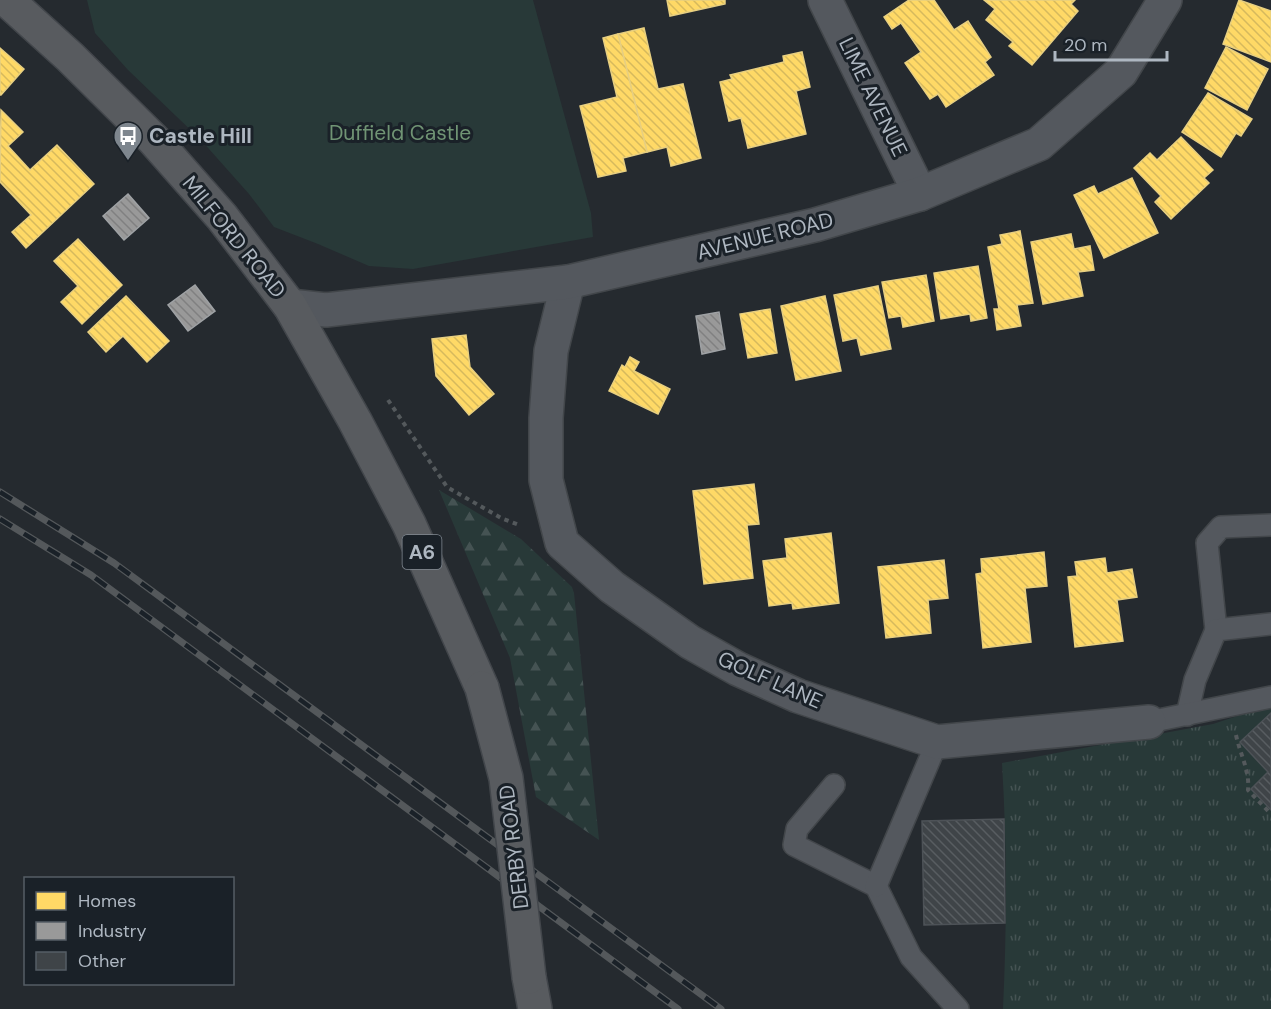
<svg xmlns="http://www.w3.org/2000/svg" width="1271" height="1009" font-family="'DM Sans',sans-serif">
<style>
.grass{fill:url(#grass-tufts)}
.forest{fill:url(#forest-firs)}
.park{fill:#283938}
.homes{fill:url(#homes-back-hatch);stroke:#e7cf81;stroke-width:1.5}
.industry{fill:url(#industry-back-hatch);stroke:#9fa2a5;stroke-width:1.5}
.building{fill:url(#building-back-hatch);stroke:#4d5257;stroke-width:1.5}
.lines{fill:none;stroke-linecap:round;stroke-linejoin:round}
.service-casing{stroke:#42464a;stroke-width:24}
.minor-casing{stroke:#42464a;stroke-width:36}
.trunk-casing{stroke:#42464b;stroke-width:36}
.path{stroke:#54595c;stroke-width:4;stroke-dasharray:4.5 4.5;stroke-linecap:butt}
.service{stroke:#54585e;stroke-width:21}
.minor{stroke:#54585e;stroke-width:33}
.trunk{stroke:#585b5f;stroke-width:33}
.rail-casing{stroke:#54585b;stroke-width:7}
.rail{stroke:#1a2128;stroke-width:4.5;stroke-dasharray:14;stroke-linecap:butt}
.trunk-bridge-casing{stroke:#42464b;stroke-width:36;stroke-linecap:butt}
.trunk-bridge{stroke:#585b5f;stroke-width:33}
.labels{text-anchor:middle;stroke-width:6;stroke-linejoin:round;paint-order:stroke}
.shield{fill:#1a2128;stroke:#828a93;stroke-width:1.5}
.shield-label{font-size:20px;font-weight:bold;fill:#aeb7c1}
.street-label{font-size:21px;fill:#aeb7c1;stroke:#1a2128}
.park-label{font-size:21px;fill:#709474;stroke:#1a2128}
.poi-label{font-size:21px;font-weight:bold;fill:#aeb7c1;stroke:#1a2128;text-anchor:start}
</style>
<defs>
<pattern id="grass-tufts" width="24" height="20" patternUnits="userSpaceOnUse" patternTransform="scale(1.5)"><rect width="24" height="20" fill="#283938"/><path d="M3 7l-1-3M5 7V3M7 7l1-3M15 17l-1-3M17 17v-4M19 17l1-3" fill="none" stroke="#455353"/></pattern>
<pattern id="forest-firs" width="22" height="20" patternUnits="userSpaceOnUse" patternTransform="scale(1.5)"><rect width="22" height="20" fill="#283938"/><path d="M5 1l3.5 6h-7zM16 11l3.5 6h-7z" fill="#455353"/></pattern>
<pattern id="homes-back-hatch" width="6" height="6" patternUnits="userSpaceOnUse" patternTransform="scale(1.5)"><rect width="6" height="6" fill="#ffd966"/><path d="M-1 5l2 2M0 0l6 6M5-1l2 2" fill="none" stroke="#d6b95d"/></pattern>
<pattern id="industry-back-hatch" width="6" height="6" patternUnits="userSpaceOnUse" patternTransform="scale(1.5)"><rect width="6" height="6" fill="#999"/><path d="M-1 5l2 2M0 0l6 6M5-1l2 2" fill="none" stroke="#808081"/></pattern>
<pattern id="building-back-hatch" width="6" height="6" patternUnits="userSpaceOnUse" patternTransform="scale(1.5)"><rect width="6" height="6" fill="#3f4448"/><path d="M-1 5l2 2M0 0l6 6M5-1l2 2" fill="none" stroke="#585d61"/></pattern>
</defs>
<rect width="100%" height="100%" fill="#252a2f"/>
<path class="grass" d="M1271 705V1009H1003C1007 927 1007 844 1002 763L1213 724Z"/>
<polygon class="forest" points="439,490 521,539 572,587 574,593 599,840 536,797 510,658"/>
<polygon class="park" points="87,0 533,0 591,213 593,237 413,269 369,266 318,244 274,227 249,194 201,140 128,70 95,33"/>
<g class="homes">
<polygon points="667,0 725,0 725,4 670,16"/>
<polygon points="909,0 934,0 954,30 968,21 991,57 985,62 994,75 946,107 938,94 930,99 905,63 921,52 901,23 892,29 884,17"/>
<polygon points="984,0 1075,0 1071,4 1078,11 1032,65 1009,46 1013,42 986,20 995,9"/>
<polygon points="1239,0 1271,11 1271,62 1223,44"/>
<polygon points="644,28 658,89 683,84 701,158 671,166 667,147 647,152 618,34"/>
<polygon points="618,34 647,152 623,158 626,171 598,177 580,106 617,97 603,38"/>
<polygon points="1226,47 1268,69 1247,110 1205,88"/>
<polygon points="0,48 24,69 1,95 0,95"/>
<polygon points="802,52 810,87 796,91 806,134 748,148 741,118 729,121 720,82 732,79 730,75 784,62 783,56"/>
<polygon points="1208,93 1252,119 1241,136 1236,133 1221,157 1182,132"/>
<polygon points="1,110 23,132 8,146 30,170 57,145 94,184 26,248 12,232 31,215 0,182"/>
<polygon points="1181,137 1213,170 1204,178 1209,183 1171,219 1155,202 1161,196 1134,168 1150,153 1157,160"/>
<polygon points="1132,178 1158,233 1104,258 1074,195 1094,186 1098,194"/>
<polygon points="1020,231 1033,303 1017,305 1021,326 997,330 994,309 999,309 988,247 1002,244 1000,235"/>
<polygon points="1071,234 1074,249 1090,246 1094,270 1078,272 1083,296 1043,304 1031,242"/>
<polygon points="78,239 122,285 82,324 61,302 78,286 54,261"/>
<polygon points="978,266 987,318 971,321 970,314 941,319 934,273"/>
<polygon points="926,275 934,321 903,327 901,316 889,318 882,282"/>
<polygon points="878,286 891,349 861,355 857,338 843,341 834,295"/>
<polygon points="126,296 169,341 147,362 123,336 106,352 88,332"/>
<polygon points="825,296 841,371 796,380 781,306"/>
<polygon points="770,309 777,353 748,358 740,314"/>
<polygon points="466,335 470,367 494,394 469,415 436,376 432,339"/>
<polygon points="630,357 639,362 634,371 670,389 658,414 609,391 622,365 625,367"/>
<polygon points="754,484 759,524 747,525 753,578 704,584 693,491"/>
<polygon points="831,533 839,603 793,609 792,603 769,606 763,561 787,558 785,539"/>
<polygon points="1044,552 1047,586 1025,588 1031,642 983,648 976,574 982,573 981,559"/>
<polygon points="1105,558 1107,573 1132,569 1137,597 1117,600 1123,641 1075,647 1068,577 1077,576 1075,562"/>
<polygon points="944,560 948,598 928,600 931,633 886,638 878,567"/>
</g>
<g class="industry">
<polygon points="128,194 149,218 124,240 103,216"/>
<polygon points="195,285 215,311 188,331 168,305"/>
<polygon points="719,312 725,349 702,354 696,316"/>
</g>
<g class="building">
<polygon points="1271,713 1271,810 1251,789 1268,772 1240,742"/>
<polygon points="1004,819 1005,923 924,925 922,821"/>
</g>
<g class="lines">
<g class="service-casing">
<g id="service">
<polyline points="1216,630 1207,543 1221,527 1271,525"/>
<polyline points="1187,715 1195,680 1216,630 1271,624"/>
<polyline points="1149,722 1271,697"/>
<polyline points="834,785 797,829 794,845 876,886 911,957 958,1009"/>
<polyline points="876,886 937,742"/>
</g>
</g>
<g class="minor-casing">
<g id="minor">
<polyline points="825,0 920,194"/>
<polyline points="568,282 551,351 546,418 546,480 562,543 612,587 690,642 738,669 798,696 937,742 1149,722"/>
<polyline points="290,306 326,310 568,282 815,225 920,194 1039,144 1121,72 1165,0"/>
</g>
</g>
<g class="trunk-casing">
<g id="trunk">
<polyline points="7,0 70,57 154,140 222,217 290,306 355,421 409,524 482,688"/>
<polyline points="529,977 535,1009"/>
</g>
</g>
<g class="path">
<polyline points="388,400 447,487 501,518 519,525"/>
<path d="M1236 735C1240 754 1250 771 1248 790L1271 814"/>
</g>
<use href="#service" class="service"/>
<use href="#minor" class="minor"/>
<use href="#trunk" class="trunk"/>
<g class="rail-casing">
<g id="rail">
<polyline points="0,492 114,563 721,1009"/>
<polyline points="0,519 91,575 678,1009"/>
</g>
</g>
<use href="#rail" class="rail"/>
<g class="trunk-bridge-casing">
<polyline id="trunk-bridge" points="482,688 506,778 529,977"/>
</g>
<use href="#trunk-bridge" class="trunk-bridge"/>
</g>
<defs>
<g id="bus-pin" transform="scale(1.5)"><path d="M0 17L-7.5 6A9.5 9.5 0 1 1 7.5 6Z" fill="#7e868e" stroke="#1a2128"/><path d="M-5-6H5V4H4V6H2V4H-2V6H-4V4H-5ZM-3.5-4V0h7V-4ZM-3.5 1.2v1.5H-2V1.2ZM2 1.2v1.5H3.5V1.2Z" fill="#fff"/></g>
</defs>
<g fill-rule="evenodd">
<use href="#bus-pin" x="128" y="136"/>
</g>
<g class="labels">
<rect class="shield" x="402.5" y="535" width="39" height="34" rx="4.5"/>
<g class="shield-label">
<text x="422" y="559">A6</text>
</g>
<g class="street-label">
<text transform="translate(873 97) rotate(64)" y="7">LIME AVENUE</text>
<text transform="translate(765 236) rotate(-14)" y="7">AVENUE ROAD</text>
<text transform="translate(234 237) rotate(51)" y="7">MILFORD ROAD</text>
<text transform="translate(770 680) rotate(24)" y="7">GOLF LANE</text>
<text transform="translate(514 847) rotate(-97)" y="7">DERBY ROAD</text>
</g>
<g class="park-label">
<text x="400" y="140">Duffield Castle</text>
</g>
<g class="poi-label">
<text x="149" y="143">Castle Hill</text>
</g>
</g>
<rect x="24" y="877" width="210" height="108" fill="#1a2128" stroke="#555d65" stroke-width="1.5"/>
<rect x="36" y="892" width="30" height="18" fill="#ffd966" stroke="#555d65" stroke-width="1.5"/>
<text x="78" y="907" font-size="18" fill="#aeb7c1">Homes</text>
<rect x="36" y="922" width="30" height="18" fill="#999999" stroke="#555d65" stroke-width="1.5"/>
<text x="78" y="937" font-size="18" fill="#aeb7c1">Industry</text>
<rect x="36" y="952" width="30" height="18" fill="#3f4448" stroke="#555d65" stroke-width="1.5"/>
<text x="78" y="967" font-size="18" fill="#aeb7c1">Other</text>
<path d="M1055 51v9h112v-9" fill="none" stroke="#aeb7c1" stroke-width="3"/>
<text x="1064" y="51" font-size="18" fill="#aeb7c1" stroke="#1a2128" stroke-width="4.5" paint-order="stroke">20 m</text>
</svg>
